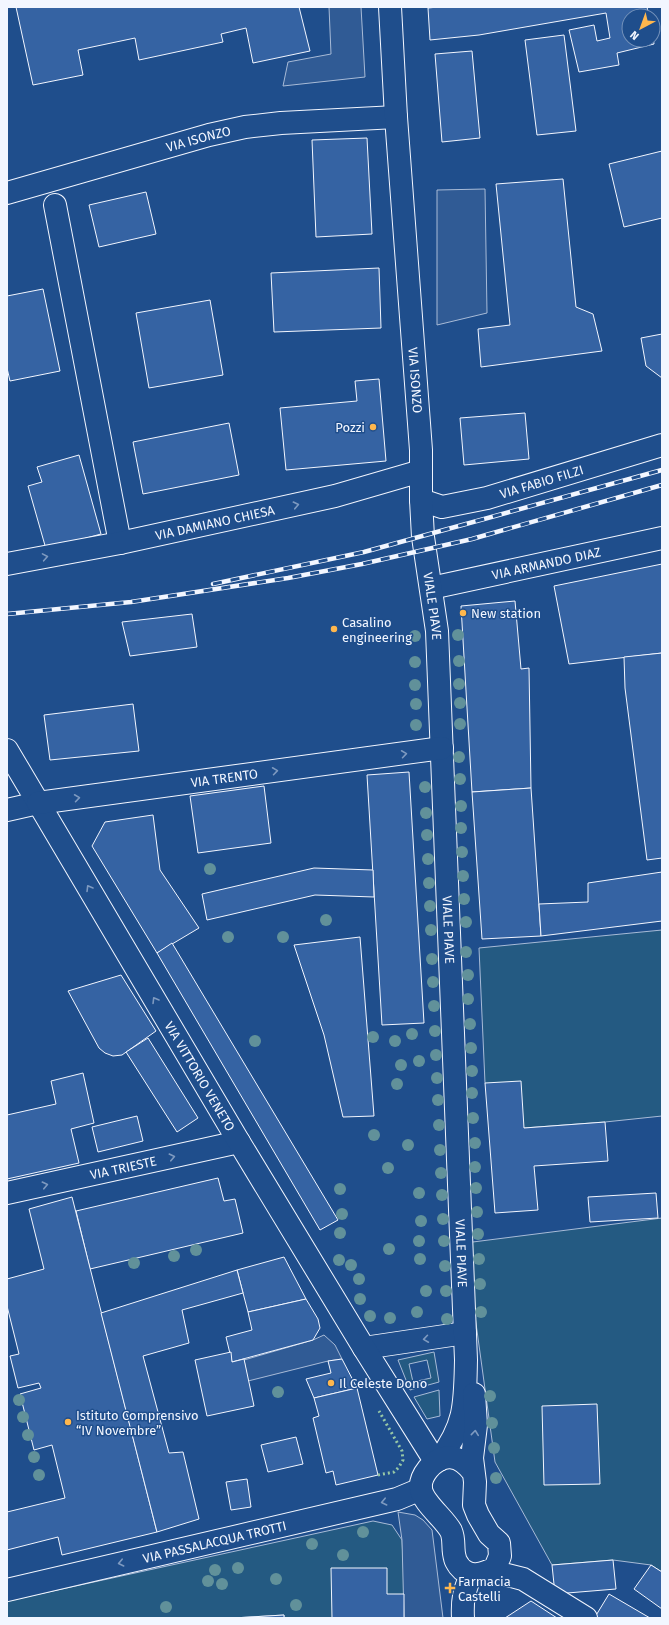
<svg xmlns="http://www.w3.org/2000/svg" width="669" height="1625" font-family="'Fira Sans',sans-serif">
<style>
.green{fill:#245a82;stroke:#a8bbd7;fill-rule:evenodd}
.parking{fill:#305b95;stroke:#a8bbd7}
.building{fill:#3563a3;stroke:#f2f6ff}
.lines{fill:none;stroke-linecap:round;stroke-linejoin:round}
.street-casing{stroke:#f2f6ff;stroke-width:24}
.secondary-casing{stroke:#f2f6ff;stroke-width:24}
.street{stroke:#1f4e8c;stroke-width:22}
.secondary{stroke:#1f4e8c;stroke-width:22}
.rail-casing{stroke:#f2f6ff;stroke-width:4.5}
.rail{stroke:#1f4e8c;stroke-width:3;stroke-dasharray:9;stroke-linecap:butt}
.hedge{stroke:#97c8a6;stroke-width:3;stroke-dasharray:2 3;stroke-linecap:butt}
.tree{fill:#61919a}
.oneway{stroke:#7e9ac0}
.poi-dot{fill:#ffb74d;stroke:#1f4e8c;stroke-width:1.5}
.labels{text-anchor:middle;stroke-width:3;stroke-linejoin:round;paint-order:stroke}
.street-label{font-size:13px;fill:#f2f6ff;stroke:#1f4e8c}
.poi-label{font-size:13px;fill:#f2f6ff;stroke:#1f4e8c;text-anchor:start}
</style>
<rect width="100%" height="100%" fill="#1f4e8c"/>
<g class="green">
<polygon points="662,930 662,1116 605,1122 524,1128 485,1083 479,948"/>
<polygon points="662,1218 662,1572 651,1565 613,1560 552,1565 495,1462 465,1243"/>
<path d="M434 1352 439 1382 410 1390 398 1360ZM427 1360 431 1378 413 1382 409 1364Z"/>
<polygon points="439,1390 440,1416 427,1419 414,1397"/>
<polygon points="373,1521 392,1525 402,1540 406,1618 284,1618 284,1615 233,1618 7,1618 7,1601"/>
</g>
<g class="parking">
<polygon points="329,7 361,7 365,77 283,86 288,62 331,54"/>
<polygon points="485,189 487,313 437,325 437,190"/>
<polygon points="324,1335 335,1345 342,1359 328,1361 248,1381 244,1360 313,1340"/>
<polygon points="398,1512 415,1515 423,1520 432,1530 443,1618 404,1618 402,1540"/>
</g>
<g class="building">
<polygon points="16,7 299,7 310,51 253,63 246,28 221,34 223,42 139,60 135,38 78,50 83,75 33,85"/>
<polygon points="438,7 647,7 649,16 629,16 629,40 653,40 653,36 654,44 617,53 619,65 579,72 569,30 594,25 597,41 610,38 606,13 479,35 430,40 428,8"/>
<polygon points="564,35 576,131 537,135 525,40"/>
<polygon points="472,51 480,138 442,142 435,54"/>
<polygon points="367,138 372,234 316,237 312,140"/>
<polygon points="662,151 662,218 624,227 609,164"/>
<polygon points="563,179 576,307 593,314 602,351 481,367 478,329 510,325 496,184"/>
<polygon points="146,192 156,234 99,247 89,205"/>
<polygon points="379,268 381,328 274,332 271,273"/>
<polygon points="43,289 60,371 10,381 7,368 7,296"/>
<polygon points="210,300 223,375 149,388 136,313"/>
<polygon points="662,334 662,378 646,366 641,338"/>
<polygon points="379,379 386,461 286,470 280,408 357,401 355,381"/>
<polygon points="525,413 529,459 464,465 460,418"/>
<polygon points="229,423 239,475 143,494 133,442"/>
<polygon points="79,455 101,534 46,549 28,486 42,482 37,467"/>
<polygon points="662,564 662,653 569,664 554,586"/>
<polygon points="515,601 521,669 529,668 531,788 472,792 461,606"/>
<polygon points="192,614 197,647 130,656 122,622"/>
<polygon points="662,653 662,858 647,860 625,688 624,657"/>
<polygon points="133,704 139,751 50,760 44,715"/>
<polygon points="409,772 424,1023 382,1025 367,775"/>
<polygon points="264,786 271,843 198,853 190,796"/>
<polygon points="531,788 541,936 482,939 472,792"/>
<polygon points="153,815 160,870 199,928 157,953 92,846 105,822"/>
<polygon points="314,868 373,870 374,897 315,895 207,920 202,894"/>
<polygon points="662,872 662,921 541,936 539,904 588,902 588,883"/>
<polygon points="360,937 374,1116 343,1117 324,1035 294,945"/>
<polygon points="172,943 338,1220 320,1230 157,953"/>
<polygon points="121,975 156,1031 122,1055 113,1056 105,1053 99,1048 68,991"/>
<polygon points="148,1038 198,1118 177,1132 126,1052"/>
<polygon points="83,1073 94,1123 71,1129 79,1163 7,1179 7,1115 56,1104 51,1081"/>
<polygon points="521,1081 524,1128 605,1122 608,1161 534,1166 538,1210 495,1213 485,1083"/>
<polygon points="137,1116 143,1141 98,1152 92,1127"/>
<polygon points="218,1178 224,1201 235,1199 243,1233 90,1269 76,1211"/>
<polygon points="656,1193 658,1218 590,1222 588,1197"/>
<polygon points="72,1197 157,1532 62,1555 58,1537 7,1550 7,1512 65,1498 52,1445 34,1450 20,1394 41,1388 39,1383 18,1388 10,1356 19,1354 7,1306 7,1279 44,1269 29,1209"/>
<polygon points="284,1257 306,1299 248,1312 237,1270"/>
<polygon points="237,1270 243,1293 182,1310 189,1343 143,1356 169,1453 183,1452 199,1519 157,1532 101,1313"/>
<polygon points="306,1299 318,1319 320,1328 313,1340 232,1362 226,1337 252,1330 248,1312"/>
<polygon points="231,1352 232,1362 244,1359 254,1406 207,1416 195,1360"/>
<polygon points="342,1359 357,1388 314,1398 306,1379 331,1373 328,1361"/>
<polygon points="357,1388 378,1475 336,1485 333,1471 326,1473 313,1418 319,1416 314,1398"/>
<polygon points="597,1404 600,1484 544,1485 542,1406"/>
<polygon points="296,1437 303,1464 268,1472 261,1445"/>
<polygon points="247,1479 251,1507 231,1510 226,1482"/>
<polygon points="613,1560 616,1589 555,1594 552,1565"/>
<polygon points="651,1565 662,1572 662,1609 634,1589"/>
<polygon points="331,1568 387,1568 387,1594 404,1594 404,1618 332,1618"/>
<polygon points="609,1594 650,1618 598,1618 595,1617"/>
<polygon points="531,1601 557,1618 505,1618"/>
<polygon points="284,1615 284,1618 233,1618"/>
</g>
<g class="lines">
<g class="street-casing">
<g id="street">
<path id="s1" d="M7 193 209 135 245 127 281 123 396 117"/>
<polyline points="55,205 120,543"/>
<path id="s2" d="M421 500 442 507 487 498 662 445"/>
<path id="s3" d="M7 564 120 543 335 496 421 471"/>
<path id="s4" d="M431 588 662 538"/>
<polyline points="7,810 38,803"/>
<path id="s5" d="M7 1193 239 1142"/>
<polyline points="364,1348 465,1333"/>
<polyline points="485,1573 507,1575 523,1579 586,1618"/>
<path id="s6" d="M7 1590 397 1499 421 1489"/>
<path d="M463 1618C462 1600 464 1591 471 1575"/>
</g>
</g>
<g class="secondary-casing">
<g id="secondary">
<path id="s7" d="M390 7 396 117 421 450V500L423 537 437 631 466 1360C465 1403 466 1424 439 1460"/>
<path id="s8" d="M7 750 239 1142 364 1348 435 1461"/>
<path id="s9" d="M38 803 442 748"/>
<path d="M473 1472C459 1454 443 1452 428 1469 424 1474 420 1482 421 1489 423 1503 444 1518 451 1531 455 1540 452 1549 455 1558 455 1561 458 1564 459 1566 469 1579 483 1574 495 1568L500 1556 499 1543 489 1534 478 1515 474 1505 475 1482 472 1458 476 1425 474 1394"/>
</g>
</g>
<use href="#street" class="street"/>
<use href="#secondary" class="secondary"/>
<g class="rail-casing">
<g id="rail">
<polyline points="213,584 364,552 662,470"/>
<polyline points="7,614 131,602 288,578 362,564 472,539 662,485"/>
</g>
</g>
<use href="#rail" class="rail"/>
<polyline class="hedge" points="378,1475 394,1472 399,1467 403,1460 402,1451 379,1411"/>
</g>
<g class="tree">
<circle cx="458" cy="635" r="6"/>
<circle cx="415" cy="636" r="6"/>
<circle cx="459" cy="661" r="6"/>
<circle cx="415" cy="662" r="6"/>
<circle cx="459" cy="684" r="6"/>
<circle cx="415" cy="685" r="6"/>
<circle cx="460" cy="703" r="6"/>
<circle cx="416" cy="704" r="6"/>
<circle cx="460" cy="724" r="6"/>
<circle cx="416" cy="725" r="6"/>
<circle cx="459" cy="757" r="6"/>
<circle cx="460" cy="779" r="6"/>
<circle cx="425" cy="787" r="6"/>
<circle cx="461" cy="806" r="6"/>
<circle cx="426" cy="813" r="6"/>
<circle cx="461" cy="828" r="6"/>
<circle cx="427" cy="835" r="6"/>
<circle cx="462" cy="852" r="6"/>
<circle cx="428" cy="859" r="6"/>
<circle cx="210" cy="869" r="6"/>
<circle cx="463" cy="876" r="6"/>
<circle cx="429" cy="883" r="6"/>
<circle cx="464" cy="899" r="6"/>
<circle cx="430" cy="906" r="6"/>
<circle cx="326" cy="920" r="6"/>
<circle cx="466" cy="922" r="6"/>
<circle cx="431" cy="930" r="6"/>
<circle cx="228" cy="937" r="6"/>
<circle cx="283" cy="937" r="6"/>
<circle cx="466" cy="952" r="6"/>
<circle cx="432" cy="959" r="6"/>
<circle cx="468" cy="975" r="6"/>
<circle cx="433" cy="982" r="6"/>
<circle cx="468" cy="999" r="6"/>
<circle cx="434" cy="1006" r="6"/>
<circle cx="470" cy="1024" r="6"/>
<circle cx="435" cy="1031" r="6"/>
<circle cx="412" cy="1034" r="6"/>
<circle cx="373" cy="1037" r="6"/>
<circle cx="255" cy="1041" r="6"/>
<circle cx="395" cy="1041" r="6"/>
<circle cx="471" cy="1048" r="6"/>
<circle cx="436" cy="1055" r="6"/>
<circle cx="419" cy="1061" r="6"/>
<circle cx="401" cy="1065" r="6"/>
<circle cx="472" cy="1071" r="6"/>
<circle cx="437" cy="1078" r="6"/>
<circle cx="397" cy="1084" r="6"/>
<circle cx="472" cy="1093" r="6"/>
<circle cx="438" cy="1100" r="6"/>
<circle cx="473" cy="1118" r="6"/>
<circle cx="439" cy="1125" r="6"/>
<circle cx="374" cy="1135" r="6"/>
<circle cx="475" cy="1143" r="6"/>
<circle cx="408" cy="1145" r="6"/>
<circle cx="440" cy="1150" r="6"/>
<circle cx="475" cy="1167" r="6"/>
<circle cx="388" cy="1168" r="6"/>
<circle cx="441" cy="1173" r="6"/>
<circle cx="476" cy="1188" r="6"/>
<circle cx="340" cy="1189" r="6"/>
<circle cx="419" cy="1193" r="6"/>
<circle cx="442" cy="1195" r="6"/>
<circle cx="477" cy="1212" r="6"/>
<circle cx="342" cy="1214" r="6"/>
<circle cx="443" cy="1219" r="6"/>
<circle cx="421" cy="1221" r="6"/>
<circle cx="340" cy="1233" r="6"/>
<circle cx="478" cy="1234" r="6"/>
<circle cx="419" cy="1241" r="6"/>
<circle cx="444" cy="1241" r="6"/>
<circle cx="389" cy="1249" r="6"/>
<circle cx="196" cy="1250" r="6"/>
<circle cx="174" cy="1256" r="6"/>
<circle cx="420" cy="1259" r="6"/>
<circle cx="479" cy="1259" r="6"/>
<circle cx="339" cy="1260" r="6"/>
<circle cx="134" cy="1263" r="6"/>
<circle cx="351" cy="1265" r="6"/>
<circle cx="445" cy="1266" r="6"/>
<circle cx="359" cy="1279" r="6"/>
<circle cx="480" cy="1284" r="6"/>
<circle cx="426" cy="1291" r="6"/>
<circle cx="446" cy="1291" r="6"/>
<circle cx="360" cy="1299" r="6"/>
<circle cx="417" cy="1312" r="6"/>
<circle cx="481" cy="1312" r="6"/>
<circle cx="370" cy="1316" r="6"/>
<circle cx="390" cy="1318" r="6"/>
<circle cx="447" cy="1319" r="6"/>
<circle cx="278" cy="1392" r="6"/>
<circle cx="490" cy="1396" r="6"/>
<circle cx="19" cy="1400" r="6"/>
<circle cx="23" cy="1417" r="6"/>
<circle cx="492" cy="1423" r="6"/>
<circle cx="28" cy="1435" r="6"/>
<circle cx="494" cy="1448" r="6"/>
<circle cx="34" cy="1457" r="6"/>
<circle cx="39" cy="1475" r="6"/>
<circle cx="496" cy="1478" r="6"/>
<circle cx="363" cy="1532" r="6"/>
<circle cx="312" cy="1544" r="6"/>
<circle cx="343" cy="1555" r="6"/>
<circle cx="238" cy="1568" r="6"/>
<circle cx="215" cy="1570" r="6"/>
<circle cx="276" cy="1579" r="6"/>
<circle cx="208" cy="1581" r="6"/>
<circle cx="222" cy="1584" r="6"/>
<circle cx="296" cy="1605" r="6"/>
<circle cx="166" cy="1607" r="6"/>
</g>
<defs><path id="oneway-chevron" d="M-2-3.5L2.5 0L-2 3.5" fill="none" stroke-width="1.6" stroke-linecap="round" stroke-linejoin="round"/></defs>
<g class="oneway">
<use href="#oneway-chevron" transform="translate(296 505) rotate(-12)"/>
<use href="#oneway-chevron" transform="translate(45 557) rotate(-10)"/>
<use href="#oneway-chevron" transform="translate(404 754) rotate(-8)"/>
<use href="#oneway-chevron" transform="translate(275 771) rotate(-8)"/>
<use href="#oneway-chevron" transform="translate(77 798) rotate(-8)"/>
<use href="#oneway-chevron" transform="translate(89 888) rotate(-121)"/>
<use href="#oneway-chevron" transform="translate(155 1000) rotate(-121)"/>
<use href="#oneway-chevron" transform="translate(172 1157) rotate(-13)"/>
<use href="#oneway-chevron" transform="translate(45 1185) rotate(-13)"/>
<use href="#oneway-chevron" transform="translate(426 1339) rotate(172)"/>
<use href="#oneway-chevron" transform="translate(475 1433) rotate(-84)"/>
<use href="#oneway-chevron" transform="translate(384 1502) rotate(167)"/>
<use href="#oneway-chevron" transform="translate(121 1563) rotate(167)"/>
</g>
<g class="poi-dot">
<circle cx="373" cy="427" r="4"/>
<circle cx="463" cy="613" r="4"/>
<circle cx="334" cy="629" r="4"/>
<circle cx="331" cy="1383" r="4"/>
<circle cx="68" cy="1422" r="4"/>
<path d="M448 1582h4v4h4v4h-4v4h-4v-4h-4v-4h4z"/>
</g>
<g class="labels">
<g class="street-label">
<text dy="5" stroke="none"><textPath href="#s1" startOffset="199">VIA ISONZO</textPath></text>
<text dy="5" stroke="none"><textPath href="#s7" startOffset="374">VIA ISONZO</textPath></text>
<text dy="5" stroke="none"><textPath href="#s2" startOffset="125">VIA FABIO FILZI</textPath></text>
<text dy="5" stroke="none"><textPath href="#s3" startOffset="212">VIA DAMIANO CHIESA</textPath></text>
<text dy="5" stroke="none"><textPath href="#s4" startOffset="118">VIA ARMANDO DIAZ</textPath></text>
<text dy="5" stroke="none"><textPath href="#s7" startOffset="601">VIALE PIAVE</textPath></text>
<text dy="5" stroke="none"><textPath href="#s9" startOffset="188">VIA TRENTO</textPath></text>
<text dy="5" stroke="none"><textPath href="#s7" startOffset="925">VIALE PIAVE</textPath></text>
<text dy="5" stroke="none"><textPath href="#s8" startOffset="379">VIA VITTORIO VENETO</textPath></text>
<text dy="5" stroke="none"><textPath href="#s5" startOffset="119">VIA TRIESTE</textPath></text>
<text dy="5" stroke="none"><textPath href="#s7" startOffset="1249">VIALE PIAVE</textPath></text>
<text dy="5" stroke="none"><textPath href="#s6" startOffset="213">VIA PASSALACQUA TROTTI</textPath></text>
</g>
<g class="poi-label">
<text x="365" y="432" text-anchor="end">Pozzi</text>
<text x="471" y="618">New station</text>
<text x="342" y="627">Casalino<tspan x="342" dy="15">engineering</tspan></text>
<text x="339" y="1388">Il Celeste Dono</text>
<text x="76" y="1420">Istituto Comprensivo<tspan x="76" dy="15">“IV Novembre”</tspan></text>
<text x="458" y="1586">Farmacia<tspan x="458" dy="15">Castelli</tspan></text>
</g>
</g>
<rect width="669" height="1625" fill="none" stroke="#f2f6ff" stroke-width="16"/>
<g transform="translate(641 28) rotate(221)"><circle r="19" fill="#1f4e8c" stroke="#7391ba"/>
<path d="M0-3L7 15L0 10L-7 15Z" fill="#ffb74d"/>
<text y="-6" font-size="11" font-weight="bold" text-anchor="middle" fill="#f2f6ff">N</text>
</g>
</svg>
